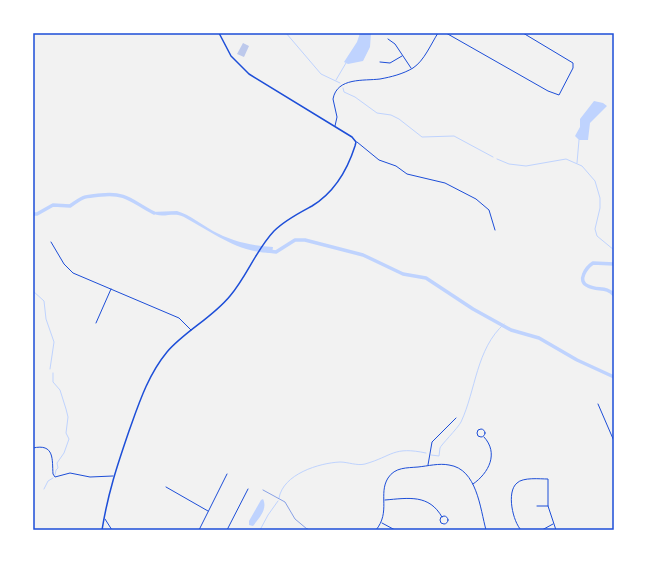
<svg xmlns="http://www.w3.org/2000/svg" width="647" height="563" font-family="Lora,serif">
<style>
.water{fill:#bfd3fe}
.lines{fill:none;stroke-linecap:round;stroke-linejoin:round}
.stream{stroke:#bfd3fe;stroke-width:1}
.river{stroke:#bfd3fe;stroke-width:3.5}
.building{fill:#bdc9ec}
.service{stroke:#1d4ed8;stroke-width:0.5}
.minor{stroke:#1d4ed8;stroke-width:1}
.tertiary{stroke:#1d4ed8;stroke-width:1.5}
.neatline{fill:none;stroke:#1d4ed8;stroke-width:1.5}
</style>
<rect width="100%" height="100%" fill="#f2f2f2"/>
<g class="water">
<polygon points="360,33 371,33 370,47 363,61 348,64 344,62 357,42"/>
<polygon points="594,101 603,103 607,106 590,123 588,140 579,140 575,136 580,127 580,119"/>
<path d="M177 211C190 215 201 224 213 231 231 241 252 246 273 247L272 253C238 253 212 232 184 217 173 211 161 220 151 212Z"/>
<path d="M263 499C268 509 259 518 253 526L249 525V521L261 500Z"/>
</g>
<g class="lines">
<g class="stream">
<polyline points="286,33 321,74 340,83"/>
<polyline points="336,80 346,63"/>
<polyline points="343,88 344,92 355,97 377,113 391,115 399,119 422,137 454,136 493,157"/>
<polyline points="497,159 509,164 526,166 566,159 582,166 595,181 600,198 600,208 595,229 597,236 614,250"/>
<polyline points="577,163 579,140"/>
<polyline points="33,291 44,301 46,319 54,342 50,369"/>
<polyline points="53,373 53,382 60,390 66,409 68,417 66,433 69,439 64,453 57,463 58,468 56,470 55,475"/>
<path d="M431 455 439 456C439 453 440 451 440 448 440 446 458 428 461 422 476 390 476 349 504 324"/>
<polyline points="44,489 48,481 53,478"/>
<path d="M279 498C283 474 319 463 340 462 348 462 357 466 365 464 393 456 393 446 426 453"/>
<polyline points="260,530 268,515 278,501"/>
</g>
<g class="river">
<path d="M33 214H37L53 205 70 206C85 195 84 197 101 195 127 192 132 202 154 213"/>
<polyline points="268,251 276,252 295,240 305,240 363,255 403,274 426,278 473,309 511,330 539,338 577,360 614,377"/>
<path d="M614 264 593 263C587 267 576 281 588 286 597 291 607 286 614 295"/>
</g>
</g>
<polygon class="building" points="243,43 249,46 244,57 237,54"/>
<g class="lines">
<polyline class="service" points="263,490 285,502 295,519 307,529"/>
<g class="minor">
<polyline points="446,33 548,91 559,95 573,68 573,63 523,33"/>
<polyline points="388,39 395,44 411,68"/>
<polyline points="380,62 390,63 402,56"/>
<path d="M335 126 337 117 333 99C337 77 364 81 380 79 391 77 403 74 413 68 424 61 431 44 438 33"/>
<polyline points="357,142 379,160 396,166 407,174 445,183 476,199 489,210 495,230"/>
<polyline points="51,242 64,264 73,273 179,318 191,330"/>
<polyline points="96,323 111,289"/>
<polyline points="598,404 614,441"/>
<circle cx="481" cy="433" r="4"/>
<path d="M33 448C55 443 52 460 53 474L55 477 70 473 90 477 113 476"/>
<polyline points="428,465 432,442 456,418"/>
<path d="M473 484C489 473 499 453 484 437"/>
<polyline points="166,487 208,511"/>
<path d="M385 500C409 498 429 494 442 517"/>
<polyline points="537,506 548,506"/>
<circle cx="444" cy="520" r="4"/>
<polyline points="105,519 112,530"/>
<polyline points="382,523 395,530"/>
<polyline points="308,529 309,530"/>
<polyline points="199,530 227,474"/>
<polyline points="227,530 248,489"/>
<path d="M376 530C391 512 378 494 388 478 395 467 407 468 418 467 428 466 439 463 449 465 477 469 480 508 486 530"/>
<polyline points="397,530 403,530"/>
<path d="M521 530C513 522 506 492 517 483 523 477 540 479 548 479V506L556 530"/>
<polyline points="542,530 553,524"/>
</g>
<path class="tertiary" d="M102 530C108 493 117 466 129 431 139 403 148 375 167 352 185 331 212 318 230 296 247 276 256 250 274 231 285 220 299 213 312 206 335 192 347 171 355 146L356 142 352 137 249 74 231 56 219 33"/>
</g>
<rect width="647" height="563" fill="none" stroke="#ffffff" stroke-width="68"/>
<rect x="34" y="34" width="579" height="495" class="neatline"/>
</svg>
